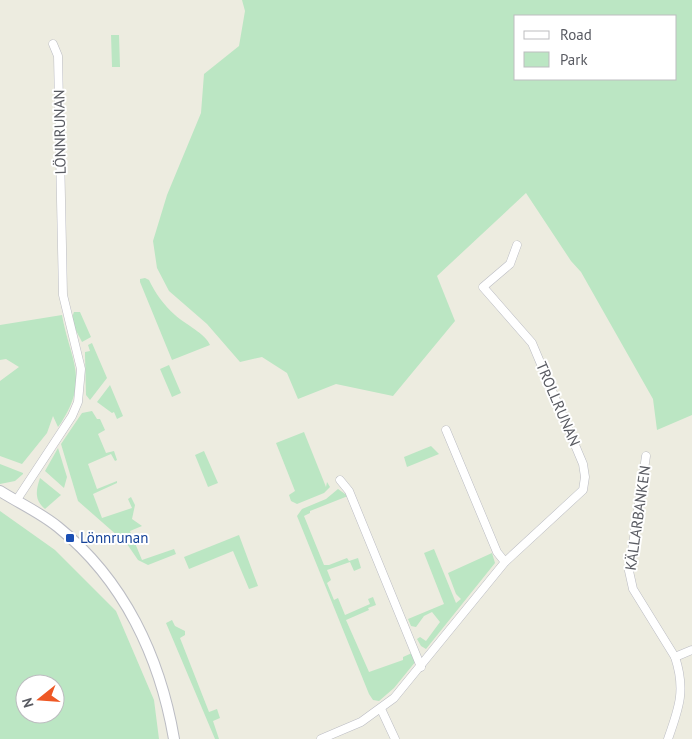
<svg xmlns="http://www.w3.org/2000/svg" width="692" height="739" font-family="'PT Sans',sans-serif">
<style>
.green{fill:#bbe6c3;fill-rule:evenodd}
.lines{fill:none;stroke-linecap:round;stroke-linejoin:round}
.minor-casing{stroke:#bbbcc3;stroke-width:9}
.tertiary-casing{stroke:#bbbcc3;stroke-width:12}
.minor{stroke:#fff;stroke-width:8}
.tertiary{stroke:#fff;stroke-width:10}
.transit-dot{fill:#1a4fb4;stroke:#fff;stroke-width:2}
.labels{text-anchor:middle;stroke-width:4;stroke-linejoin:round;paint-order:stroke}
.street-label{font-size:15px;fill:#595b62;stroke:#fff}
.transit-label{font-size:15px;fill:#164399;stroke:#fff;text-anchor:start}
</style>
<rect width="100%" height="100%" fill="#edece0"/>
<g class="green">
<path d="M242 0H692V415L657 430 653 399 581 272 571 261 526 193 437 276 455 321 393 396 336 384 298 399 287 373 262 357 240 362 207 324 169 291 157 268 153 241 167 195 201 113 204 74 239 46 245 11ZM516 16H676V79H516Z"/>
<polygon points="111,35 119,35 120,67 112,67"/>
<path d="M145 278 149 280C155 293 164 305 175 315 185 324 206 334 210 345L172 360 140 282V279Z"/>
<path d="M74 312H80L91 337 82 342C78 333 69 322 74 312Z"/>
<path d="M62 315C70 360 90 379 61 423L58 427 53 416 47 433 22 464 0 456V381L19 367 6 359 0 360V325Z"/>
<polygon points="92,343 107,378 90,400 86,395 85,355 85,352 90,351 88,345"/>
<polygon points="169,365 181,393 172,397 160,369"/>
<polygon points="110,385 123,416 117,419 114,412 112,413 97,402"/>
<polygon points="92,411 97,419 100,419 105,430 98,434 106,453 114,451 117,460 115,461 111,454 88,464 97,489 117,481 117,483 93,494 102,518 132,508 128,499 131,497 135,505 132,519 142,526 130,531 142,560 174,549 176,554 148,565 138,560 127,544 78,501 61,444 82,413"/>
<polygon points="304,432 326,487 327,482 330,487 324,493 297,504 291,501 289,495 295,491 276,443"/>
<polygon points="431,446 439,454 407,467 404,457"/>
<polygon points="58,448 67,477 64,488 45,471"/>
<polygon points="204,451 218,483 208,487 195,455"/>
<polygon points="0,464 23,473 23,474 15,481 0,484"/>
<path d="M40 478 61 495 45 509C34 500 36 490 40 478Z"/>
<polygon points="338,489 348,496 310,511 310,513 304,516 324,565 329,565 347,558 349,561 358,558 361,568 354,571 350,562 327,570 331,580 327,583 334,600 338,598 345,615 370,604 368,599 373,597 376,605 368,608 369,610 346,620 369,672 403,660 403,657 412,653 416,661 394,688 379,701 373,700 369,694 297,516 302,509 326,499"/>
<path d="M0 511 55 550 116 611 154 700 159 739H0ZM25 684H55V714H25Z"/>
<polygon points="239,535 258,586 249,589 233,551 189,569 184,557"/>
<polygon points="434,549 456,603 461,599 456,594 448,573 492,553 495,563 426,649 421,646 417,639 420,637 426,641 440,622 432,612 424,616 416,627 411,626 408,619 444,604 424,553"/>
<polygon points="172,620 175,626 185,631 185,635 180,638 209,712 217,709 220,718 213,721 219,739 215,739 166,623"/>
</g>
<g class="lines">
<g class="minor-casing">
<g id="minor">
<polyline points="446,430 497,552 505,562"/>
<path d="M646 456 629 571 633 589 675 657C686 690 679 708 668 739"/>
<polyline points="340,480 349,491 421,667"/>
<polyline points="16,501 72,416 78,402 81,369 63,295 58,56 53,44"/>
<polyline points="675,657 692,650"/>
<polyline points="381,709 395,739"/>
<polyline points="321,739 361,722 394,698 505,562 583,490 585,477 583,464 532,343 483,287 510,264 517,245"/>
</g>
</g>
<g class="tertiary-casing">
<path id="tertiary" d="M0 491C19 503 41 513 58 527 124 580 160 657 174 739"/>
</g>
<use href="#minor" class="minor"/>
<use href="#tertiary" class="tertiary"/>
</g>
<rect class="transit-dot" x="65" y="533" width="10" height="10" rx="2.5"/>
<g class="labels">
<g class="street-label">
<text transform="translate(60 132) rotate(-91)" y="5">LÖNNRUNAN</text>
<text transform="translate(558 404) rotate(67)" y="5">TROLLRUNAN</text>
<text transform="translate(638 518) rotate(-82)" y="5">KÄLLARBANKEN</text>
</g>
<g class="transit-label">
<text x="80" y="543">Lönnrunan</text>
</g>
</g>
<rect x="514" y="15" width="162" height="65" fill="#ffffff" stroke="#bdbdc0"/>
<rect x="524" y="31" width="25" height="8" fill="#ffffff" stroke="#bdbdc0"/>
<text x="560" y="40" font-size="15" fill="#595b62">Road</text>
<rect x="524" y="52" width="25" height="15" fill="#bbe6c3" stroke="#bdbdc0"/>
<text x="560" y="65" font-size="15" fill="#595b62">Park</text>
<g transform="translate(40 699) rotate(253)"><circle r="24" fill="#ffffff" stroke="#bdbdc0"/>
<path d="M0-4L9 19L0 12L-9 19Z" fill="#ee5825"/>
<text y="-8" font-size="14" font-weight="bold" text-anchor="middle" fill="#595b62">N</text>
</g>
</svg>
